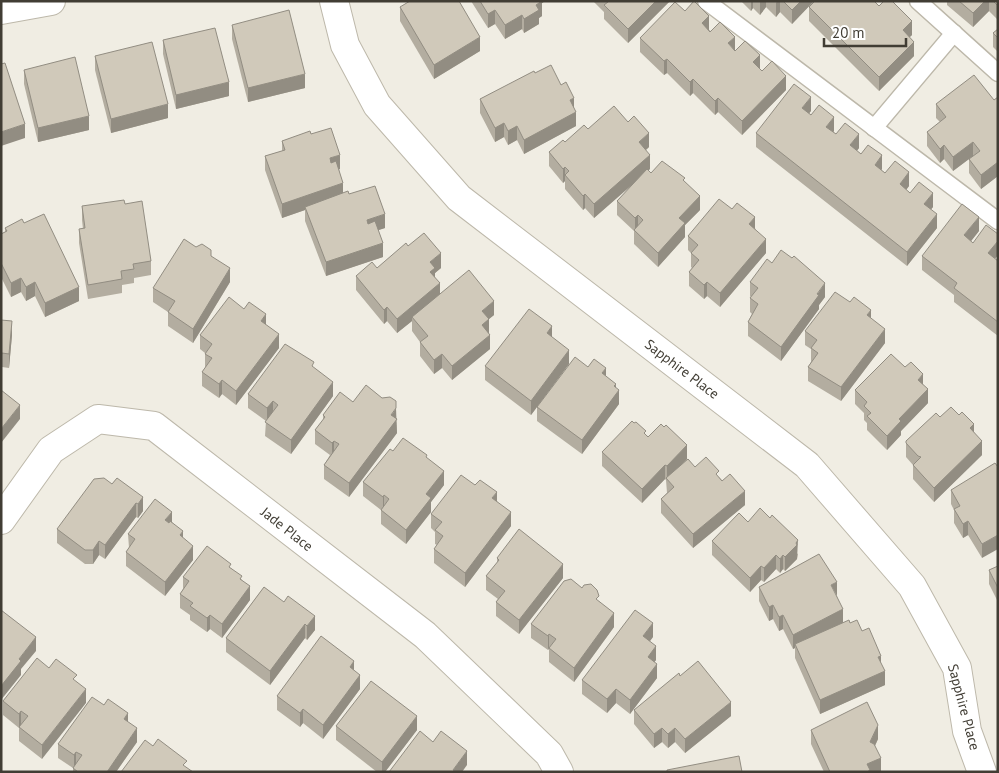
<svg xmlns="http://www.w3.org/2000/svg" width="999" height="773" font-family="'PT Sans',sans-serif">
<style>
.lines{fill:none;stroke-linecap:round;stroke-linejoin:round}
.service-casing{stroke:#bdb8aa;stroke-width:19}
.minor-casing{stroke:#bdb8aa;stroke-width:30}
.tertiary-casing{stroke:#bdb8aa;stroke-width:30}
.service{stroke:#fff;stroke-width:16}
.minor{stroke:#fff;stroke-width:28}
.tertiary{stroke:#fff;stroke-width:28}
.wall{fill:#b3ada0}
.shaded-wall{fill:#928d82}
.building{fill:#d0c9ba;stroke:#928d82}
.labels{text-anchor:middle;stroke-width:4;stroke-linejoin:round;paint-order:stroke}
.street-label{font-size:14px;fill:#413d34;stroke:#fff}
</style>
<rect width="100%" height="100%" fill="#f0ede3"/>
<g class="lines">
<g class="service-casing">
<g id="service">
<polyline points="706,1 998,221"/>
<polyline points="918,1 998,73"/>
<polyline points="874,128 954,33"/>
</g>
</g>
<g class="minor-casing">
<g id="minor">
<polyline points="334,1 345,45 377,105 459,198 807,465 912,586 957,668 967,731 982,772"/>
<polyline points="1,520 51,450 98,419 154,426 425,635 549,754 559,772"/>
</g>
</g>
<g class="tertiary-casing">
<polyline id="tertiary" points="1,10 51,1"/>
</g>
<use href="#service" class="service"/>
<use href="#minor" class="minor"/>
<use href="#tertiary" class="tertiary"/>
</g>
<g class="wall">
<polygon points="471,1 545,1 542,3 542,16 539,18 539,24 524,33 522,29 505,39 495,24 488,28"/>
<polygon points="593,1 670,1 628,43 604,19 604,12"/>
<polygon points="741,1 814,1 792,24 780,12 776,17 766,7 760,15 753,8 751,11"/>
<polygon points="947,1 998,1 998,20 989,11 973,27 947,5"/>
<polygon points="400,7 480,51 434,79 400,21"/>
<polygon points="809,7 912,35 909,37 914,56 879,91 809,21"/>
<polygon points="685,11 786,90 742,135 718,112 715,115 693,93 690,96 667,73 664,75 640,52 640,38"/>
<polygon points="232,25 305,88 248,102 232,39"/>
<polygon points="998,29 998,52 993,47 993,33"/>
<polygon points="163,40 229,96 176,109 163,54"/>
<polygon points="95,56 168,118 111,133 95,70"/>
<polygon points="24,70 89,130 38,142 24,84"/>
<polygon points="535,73 574,109 576,126 524,154 517,140 508,145 504,137 495,142 480,113 480,99"/>
<polygon points="998,97 998,176 981,189 969,173 969,159 973,156 953,171 944,159 940,163 927,146 927,132 940,122 936,118 936,104 994,100"/>
<polygon points="811,111 809,113 834,131 833,132 836,134 859,148 857,151 882,169 881,170 885,173 909,186 906,190 933,207 931,209 937,228 907,266 756,147 756,133"/>
<polygon points="588,129 649,147 646,150 650,169 648,170 651,173 685,182 700,210 685,225 685,237 658,267 634,244 634,231 617,215 617,201 634,183 594,218 585,208 583,210 565,189 565,181 563,183 549,166 549,152"/>
<polygon points="311,134 340,169 339,169 343,193 349,194 385,228 378,230 383,257 326,276 305,221 305,210 282,218 265,170 265,156 282,151 282,141"/>
<polygon points="125,204 151,261 151,275 134,278 134,283 122,285 122,293 88,299 79,243 79,229 83,229 82,220 82,206"/>
<polygon points="24,223 79,301 45,317 35,296 26,301 21,292 11,297 1,277 1,234 5,232 5,228"/>
<polygon points="755,228 766,253 720,307 707,296 704,299 689,286 689,272 692,268 691,267 691,253 688,250 688,236"/>
<polygon points="979,231 971,241 973,243 998,234 998,255 995,259 998,261 998,336 954,302 954,295 922,270 922,256"/>
<polygon points="408,246 441,268 435,273 435,277 440,294 494,315 489,319 489,333 490,349 452,380 442,368 434,374 420,356 420,342 412,331 412,321 397,333 387,321 384,324 356,290 356,276 377,268"/>
<polygon points="211,256 230,282 193,343 168,326 168,312 153,302 153,288"/>
<polygon points="772,263 825,297 819,305 819,309 781,361 748,336 748,322 752,314 750,312 750,298 751,297 750,296 750,282"/>
<polygon points="871,318 885,343 841,401 808,381 808,367 811,362 811,349 805,345 805,331"/>
<polygon points="1,320 12,335 9,368 2,367"/>
<polygon points="266,325 279,348 236,405 222,394 219,398 202,386 202,372 205,368 205,353 200,349 200,335"/>
<polygon points="552,337 569,364 531,415 485,380 485,366"/>
<polygon points="588,367 606,376 619,404 582,454 537,421 537,407"/>
<polygon points="314,368 333,396 291,454 265,436 266,421 248,408 248,394"/>
<polygon points="923,384 928,403 901,431 901,435 887,450 867,430 867,423 864,420 864,413 855,404 855,390"/>
<polygon points="382,398 396,418 397,433 349,497 324,479 324,465 330,455 315,444 315,430 323,420 323,415 353,402"/>
<polygon points="974,432 982,455 934,502 913,479 913,465 906,457 906,443"/>
<polygon points="646,435 687,459 683,464 695,467 719,477 745,505 693,548 661,513 661,499 667,493 666,480 665,479 642,503 602,466 602,452"/>
<polygon points="393,451 427,458 444,485 431,502 431,512 406,544 381,524 381,510 363,496 363,482"/>
<polygon points="998,467 982,558 968,535 963,538 954,523 954,510 951,504 951,490"/>
<polygon points="117,478 143,511 138,518 136,517 105,559 99,555 93,564 85,564 57,543 57,529 112,484"/>
<polygon points="497,501 511,526 465,587 434,563 434,549 437,545 435,544 435,532 431,528 431,514"/>
<polygon points="172,522 183,538 193,560 165,596 126,566 126,552 129,548 128,534"/>
<polygon points="748,522 798,554 797,559 785,571 783,569 780,573 776,569 764,582 761,580 750,592 712,555 712,541"/>
<polygon points="497,558 563,578 519,634 496,616 496,602 498,599 486,590 486,576 497,563"/>
<polygon points="998,566 998,602 989,584 989,570"/>
<polygon points="231,568 242,580 250,600 222,638 210,629 207,632 190,620 190,615 180,608 180,594 183,589 183,577"/>
<polygon points="264,587 315,630 307,640 305,638 270,685 226,652 226,638"/>
<polygon points="759,587 837,596 843,623 850,623 862,631 881,664 885,685 820,714 795,658 795,648 793,649 783,629 779,631 773,619 769,621 759,601"/>
<polygon points="599,601 614,627 574,682 549,662 549,649 548,650 531,638 531,624"/>
<polygon points="653,637 650,641 656,660 654,662 657,678 630,714 616,703 607,713 582,694 582,680"/>
<polygon points="49,668 42,759 19,741 19,728 3,715 3,701"/>
<polygon points="354,671 360,689 323,739 303,723 300,727 277,710 277,696"/>
<polygon points="680,676 731,716 685,753 675,742 668,748 662,742 654,748 634,724 634,710"/>
<polygon points="336,726 417,730 385,772 377,772 336,740"/>
<polygon points="811,730 878,739 875,746 881,772 824,772 811,744"/>
<polygon points="137,742 116,772 73,772 73,768 58,758 58,744"/>
</g>
<g class="shaded-wall">
<polygon points="536,1 545,1 542,3 542,16 539,18 539,24 524,33 524,19"/>
<polygon points="656,1 670,1 628,43 628,29"/>
<polygon points="751,1 753,1 753,8 751,11"/>
<polygon points="760,1 766,1 766,7 760,15"/>
<polygon points="777,1 780,1 780,12 776,17 776,3"/>
<polygon points="801,1 814,1 792,24 792,10"/>
<polygon points="985,1 989,1 989,11 973,27 973,13"/>
<polygon points="495,10 495,24 488,28 488,14"/>
<polygon points="522,15 522,29 505,39 505,25"/>
<polygon points="709,16 709,30 702,37 702,23"/>
<polygon points="912,21 912,35 903,44 903,30"/>
<polygon points="480,37 480,51 434,79 434,65"/>
<polygon points="735,37 735,51 728,43"/>
<polygon points="914,42 914,56 879,91 879,77"/>
<polygon points="760,55 760,69 753,62"/>
<polygon points="667,59 667,73 664,75 664,61"/>
<polygon points="305,74 305,88 248,102 248,88"/>
<polygon points="786,76 786,90 742,135 742,121"/>
<polygon points="693,79 693,93 690,96 690,82"/>
<polygon points="229,82 229,96 176,109 176,95"/>
<polygon points="811,97 811,111 802,122 802,108"/>
<polygon points="574,98 574,112 570,100"/>
<polygon points="718,98 718,112 715,115 715,101"/>
<polygon points="168,104 168,118 111,133 111,119"/>
<polygon points="576,112 576,126 524,154 524,140"/>
<polygon points="89,116 89,130 38,142 38,128"/>
<polygon points="834,117 834,131 826,141 826,127"/>
<polygon points="504,123 504,137 495,142 495,128"/>
<polygon points="25,124 25,138 1,146 1,132"/>
<polygon points="517,126 517,140 508,145 508,131"/>
<polygon points="649,133 649,147 639,156 639,142"/>
<polygon points="859,134 859,148 850,159 850,145"/>
<polygon points="973,142 973,156 953,171 953,157"/>
<polygon points="944,145 944,159 940,163 940,149"/>
<polygon points="340,155 340,169 330,172 330,158"/>
<polygon points="650,155 650,169 594,218 594,204"/>
<polygon points="882,155 882,169 875,179 875,165"/>
<polygon points="998,162 998,176 981,189 981,175"/>
<polygon points="565,167 565,181 563,183 563,169"/>
<polygon points="909,172 909,186 900,198 900,184"/>
<polygon points="343,183 343,197 305,207 305,210 282,218 282,204"/>
<polygon points="933,193 933,207 924,218 924,204"/>
<polygon points="585,194 585,208 583,210 583,196"/>
<polygon points="700,196 700,210 685,225 685,237 658,267 658,253 679,218"/>
<polygon points="385,214 385,228 367,234 367,220"/>
<polygon points="937,214 937,228 907,266 907,252"/>
<polygon points="638,215 638,229 635,232 635,218"/>
<polygon points="755,217 755,231 749,224"/>
<polygon points="979,217 979,231 964,250 964,235"/>
<polygon points="766,239 766,253 720,307 720,293"/>
<polygon points="998,241 998,255 988,267 988,253"/>
<polygon points="383,243 383,257 326,276 326,262"/>
<polygon points="441,253 441,268 435,273 435,282 430,286 430,262"/>
<polygon points="230,268 230,282 193,343 193,329"/>
<polygon points="21,278 21,292 11,297 11,283"/>
<polygon points="35,282 35,296 26,301 26,287"/>
<polygon points="707,282 707,296 704,299 704,285"/>
<polygon points="440,283 440,297 412,317 412,321 397,333 397,319"/>
<polygon points="825,283 825,297 819,305 819,309 781,361 781,347"/>
<polygon points="79,287 79,301 45,317 45,303"/>
<polygon points="494,301 494,315 489,319 489,333 482,339 482,311"/>
<polygon points="387,307 387,321 384,324 384,310"/>
<polygon points="871,310 871,324 867,315"/>
<polygon points="266,314 266,328 261,321"/>
<polygon points="12,321 12,335 9,368 9,354"/>
<polygon points="552,326 552,340 547,333"/>
<polygon points="885,329 885,343 841,401 841,387"/>
<polygon points="279,334 279,348 236,405 236,391"/>
<polygon points="490,335 490,349 452,380 452,366"/>
<polygon points="569,350 569,364 531,415 531,401"/>
<polygon points="442,354 442,368 434,374 434,360"/>
<polygon points="606,368 606,382 602,373"/>
<polygon points="923,374 923,388 918,380"/>
<polygon points="222,380 222,394 219,398 219,384"/>
<polygon points="333,382 333,396 291,454 291,440"/>
<polygon points="616,384 616,394 619,390 619,404 582,454 582,440"/>
<polygon points="928,389 928,403 901,431 901,435 887,450 887,436 899,419"/>
<polygon points="273,401 273,415 267,422 267,408"/>
<polygon points="20,405 20,419 1,443 1,429"/>
<polygon points="396,408 397,433 349,497 349,483"/>
<polygon points="974,424 974,438 970,428"/>
<polygon points="334,441 334,455 332,457 332,443"/>
<polygon points="982,441 982,455 934,502 934,488"/>
<polygon points="687,445 687,459 667,480 667,466"/>
<polygon points="665,465 665,479 642,503 642,489"/>
<polygon points="444,471 444,485 431,502 431,512 406,544 406,530 426,494"/>
<polygon points="745,491 745,505 693,548 693,534"/>
<polygon points="497,492 497,506 492,498"/>
<polygon points="384,495 384,510 383,512 383,497"/>
<polygon points="143,497 143,511 138,518 138,504"/>
<polygon points="136,503 136,517 105,559 105,545"/>
<polygon points="172,512 172,526 165,520"/>
<polygon points="511,512 511,526 465,587 465,573"/>
<polygon points="968,521 968,535 963,538 963,524"/>
<polygon points="183,531 183,545 180,535"/>
<polygon points="998,535 998,549 982,558 982,544"/>
<polygon points="798,540 797,559 785,571 785,557"/>
<polygon points="99,541 99,555 93,564 93,550"/>
<polygon points="193,546 193,560 165,596 165,582"/>
<polygon points="776,555 776,569 764,582 764,568"/>
<polygon points="783,555 783,569 780,573 780,559"/>
<polygon points="563,564 563,578 519,634 519,620"/>
<polygon points="761,566 761,580 750,592 750,578"/>
<polygon points="837,582 837,596 831,585"/>
<polygon points="250,586 250,600 222,638 222,624"/>
<polygon points="773,605 773,619 769,621 769,607"/>
<polygon points="843,609 843,623 795,644 795,648 793,649 793,635"/>
<polygon points="614,613 614,627 574,682 574,668"/>
<polygon points="210,615 210,629 207,632 207,618"/>
<polygon points="783,615 783,629 779,631 779,617"/>
<polygon points="315,616 315,630 307,640 307,626"/>
<polygon points="653,623 653,637 643,650 643,636"/>
<polygon points="305,624 305,638 270,685 270,671"/>
<polygon points="549,634 549,648 548,650 548,636"/>
<polygon points="36,637 36,651 21,669 21,675 1,700 1,686 19,659"/>
<polygon points="656,646 656,660 648,671 648,657"/>
<polygon points="881,656 881,670 878,657"/>
<polygon points="354,661 354,675 350,667"/>
<polygon points="657,664 657,678 630,714 630,700"/>
<polygon points="885,671 885,685 820,714 820,700"/>
<polygon points="360,675 360,689 323,739 323,725"/>
<polygon points="86,689 86,703 42,759 42,745"/>
<polygon points="616,689 616,703 607,713 607,699"/>
<polygon points="731,702 731,716 685,753 685,739"/>
<polygon points="303,709 303,723 300,727 300,713"/>
<polygon points="21,711 21,725 19,728 19,714"/>
<polygon points="128,713 128,727 124,719"/>
<polygon points="417,716 417,730 385,772 382,772 382,762"/>
<polygon points="878,725 878,739 870,756 870,742"/>
<polygon points="137,728 137,742 116,772 107,772"/>
<polygon points="662,728 662,742 654,748 654,734"/>
<polygon points="675,728 675,742 668,748 668,734"/>
<polygon points="467,751 467,765 462,772 453,772 453,770"/>
<polygon points="76,752 76,766 74,769 74,755"/>
<polygon points="881,758 881,772 867,772 867,764"/>
</g>
<g class="building">
<polygon points="410,1 459,1 480,37 434,65 400,7"/>
<polygon points="480,1 542,1 536,5 539,10 524,19 522,15 505,25 495,10 488,14"/>
<polygon points="607,1 656,1 628,29 604,5 608,2"/>
<polygon points="694,1 709,16 702,23 710,32 720,22 735,37 728,43 735,51 745,41 760,55 753,62 762,71 772,61 786,76 742,121 718,98 715,101 693,79 690,82 667,59 664,61 640,38 675,2 685,11"/>
<polygon points="783,1 801,1 792,10"/>
<polygon points="815,1 874,1 879,6 884,1 892,1 912,21 903,30 914,42 879,77 809,7"/>
<polygon points="959,1 985,1 973,13"/>
<polygon points="993,1 998,1 998,6"/>
<polygon points="289,10 305,74 248,88 232,25"/>
<polygon points="215,28 229,82 176,95 163,40"/>
<polygon points="998,29 998,38 993,33"/>
<polygon points="152,42 168,104 111,119 95,56"/>
<polygon points="75,57 89,116 38,128 24,70"/>
<polygon points="5,63 25,124 1,132 1,64"/>
<polygon points="551,65 561,85 566,82 574,98 570,100 576,112 524,140 517,126 508,131 504,123 495,128 480,99 534,71 535,73"/>
<polygon points="974,75 994,100 998,97 998,162 981,175 969,159 980,151 973,142 953,157 944,145 940,149 927,132 946,117 936,104"/>
<polygon points="794,84 811,97 802,108 811,115 819,105 834,117 826,127 836,134 845,123 859,134 850,145 861,154 868,145 882,155 875,165 885,173 895,161 909,172 900,184 910,193 919,182 933,193 924,204 937,214 907,252 756,133"/>
<polygon points="614,106 628,122 634,116 649,133 639,142 650,155 594,204 585,194 583,196 565,175 569,171 565,167 563,169 549,152 563,140 565,142 584,125 588,129"/>
<polygon points="331,128 340,155 330,158 331,163 336,161 343,183 282,204 265,156 285,150 282,141 310,131 311,134"/>
<polygon points="662,161 685,178 683,180 700,196 679,218 685,223 658,253 634,230 643,220 638,215 635,218 617,201 647,169 651,173"/>
<polygon points="375,186 385,214 367,220 368,224 375,221 383,243 326,262 305,207 348,191 349,194"/>
<polygon points="719,199 732,209 737,203 755,217 749,224 766,239 720,293 707,282 704,285 689,272 699,260 691,253 698,245 688,236"/>
<polygon points="124,200 125,204 142,201 151,261 133,264 134,269 121,271 122,279 88,285 79,229 85,228 82,206"/>
<polygon points="962,204 979,217 964,235 973,243 986,225 998,234 998,241 988,253 998,261 998,322 954,288 957,283 922,256"/>
<polygon points="44,214 79,287 45,303 35,282 26,287 21,278 11,283 1,263 1,234 7,231 5,228 22,219 24,223"/>
<polygon points="424,233 441,253 430,262 435,268 430,272 440,283 397,319 387,307 384,310 356,276 372,262 377,268 406,243 408,246"/>
<polygon points="184,239 196,247 202,244 211,250 211,256 230,268 193,329 168,312 175,301 153,288"/>
<polygon points="781,250 792,258 794,256 825,283 817,294 819,295 781,347 748,322 758,304 750,298 758,288 750,282 767,259 772,263"/>
<polygon points="469,270 494,301 482,311 489,319 482,325 490,335 452,366 442,354 434,360 420,342 428,336 412,317"/>
<polygon points="835,292 850,302 854,297 871,310 867,315 885,329 841,387 808,367 818,353 811,348 817,340 805,331"/>
<polygon points="229,297 244,309 249,302 266,314 261,321 279,334 236,391 222,380 219,384 202,372 212,358 205,354 212,344 200,335"/>
<polygon points="529,309 552,326 547,333 569,350 531,401 485,366"/>
<polygon points="1,320 12,321 9,354 2,353 1,358"/>
<polygon points="285,344 314,362 312,366 333,382 291,440 265,422 278,405 273,401 267,408 248,394"/>
<polygon points="891,354 905,367 911,362 923,374 918,380 928,389 899,419 901,421 887,436 867,416 871,413 864,406 867,402 855,390"/>
<polygon points="575,357 588,367 594,359 606,368 602,373 616,384 614,386 619,390 582,440 537,407"/>
<polygon points="366,385 382,398 390,397 396,401 396,408 391,415 397,419 349,483 324,465 339,444 334,441 332,443 315,430 325,417 323,415 340,392 353,402"/>
<polygon points="1,390 20,405 1,429"/>
<polygon points="951,407 959,415 962,412 974,424 970,428 982,441 934,488 913,465 921,457 918,456 906,443 906,441 936,413 940,417"/>
<polygon points="632,421 634,423 636,422 646,431 644,433 648,437 661,424 664,427 666,425 687,445 667,466 665,465 642,489 602,452"/>
<polygon points="403,438 427,455 426,457 444,471 426,494 431,498 406,530 381,510 389,499 384,495 383,497 363,482 390,449 393,451"/>
<polygon points="706,457 719,471 716,474 722,481 730,474 745,491 693,534 661,499 674,487 666,478 688,459 695,467"/>
<polygon points="995,463 998,467 998,535 982,544 968,521 963,524 954,509 960,506 951,490"/>
<polygon points="461,475 475,485 480,480 497,492 492,498 511,512 465,573 434,549 443,536 435,530 442,522 431,514"/>
<polygon points="104,478 112,484 117,478 143,497 138,504 136,503 105,545 99,541 93,550 85,550 57,529 94,479"/>
<polygon points="155,499 172,512 165,520 169,523 170,521 183,531 180,535 193,546 165,582 126,552 135,539 128,534"/>
<polygon points="760,508 770,518 772,515 798,540 796,543 797,545 785,557 783,555 780,559 776,555 764,568 761,566 750,578 712,541 739,513 748,522"/>
<polygon points="519,529 563,564 519,620 496,602 505,591 486,576 499,560 497,558"/>
<polygon points="207,546 231,564 229,567 242,576 240,579 250,586 222,624 210,615 207,618 190,606 193,603 180,594 189,581 183,577"/>
<polygon points="819,554 837,582 831,585 843,609 793,635 783,615 779,617 773,605 769,607 759,587"/>
<polygon points="998,566 998,588 989,570"/>
<polygon points="571,579 582,588 584,585 591,584 597,590 599,596 596,599 614,613 574,668 549,648 556,639 549,634 548,636 531,624 564,581"/>
<polygon points="264,587 284,602 288,596 315,616 307,626 305,624 270,671 226,638"/>
<polygon points="1,610 36,637 19,659 21,661 1,686"/>
<polygon points="635,610 653,623 643,636 656,646 648,657 657,664 630,700 616,689 607,699 582,680"/>
<polygon points="849,620 850,623 857,620 862,631 869,628 881,656 878,657 885,671 820,700 795,644"/>
<polygon points="321,636 354,661 350,667 360,675 323,725 303,709 300,713 277,696"/>
<polygon points="37,658 49,668 56,659 77,675 73,679 86,689 42,745 19,727 28,716 21,711 19,714 3,701"/>
<polygon points="698,661 731,702 685,739 675,728 668,734 662,728 654,734 634,710 679,673 680,676"/>
<polygon points="371,681 417,716 382,762 336,726"/>
<polygon points="92,697 104,705 108,699 128,713 124,719 137,728 107,772 78,772 73,768 82,755 76,752 74,755 58,744"/>
<polygon points="867,702 878,725 870,742 874,744 881,758 867,764 870,770 867,772 830,772 811,730"/>
<polygon points="420,731 433,742 441,731 467,751 453,770 456,772 389,772"/>
<polygon points="158,739 187,761 183,765 193,772 121,772 145,740 153,746"/>
<polygon points="739,756 742,772 667,772 667,770"/>
</g>
<g class="labels">
<g class="street-label">
<text transform="translate(682 369) rotate(37)" y="5">Sapphire Place</text>
<text transform="translate(287 529) rotate(38)" y="5">Jade Place</text>
<text transform="translate(964 707) rotate(75)" y="5">Sapphire Place</text>
</g>
</g>
<rect width="999" height="773" fill="none" stroke="#413d34" stroke-width="5"/>
<path d="M824 38v8h82v-8" fill="none" stroke="#413d34" stroke-width="2.5"/>
<text x="832" y="38" font-size="15" fill="#413d34" stroke="#ffffff" stroke-width="4" paint-order="stroke">20 m</text>
</svg>
